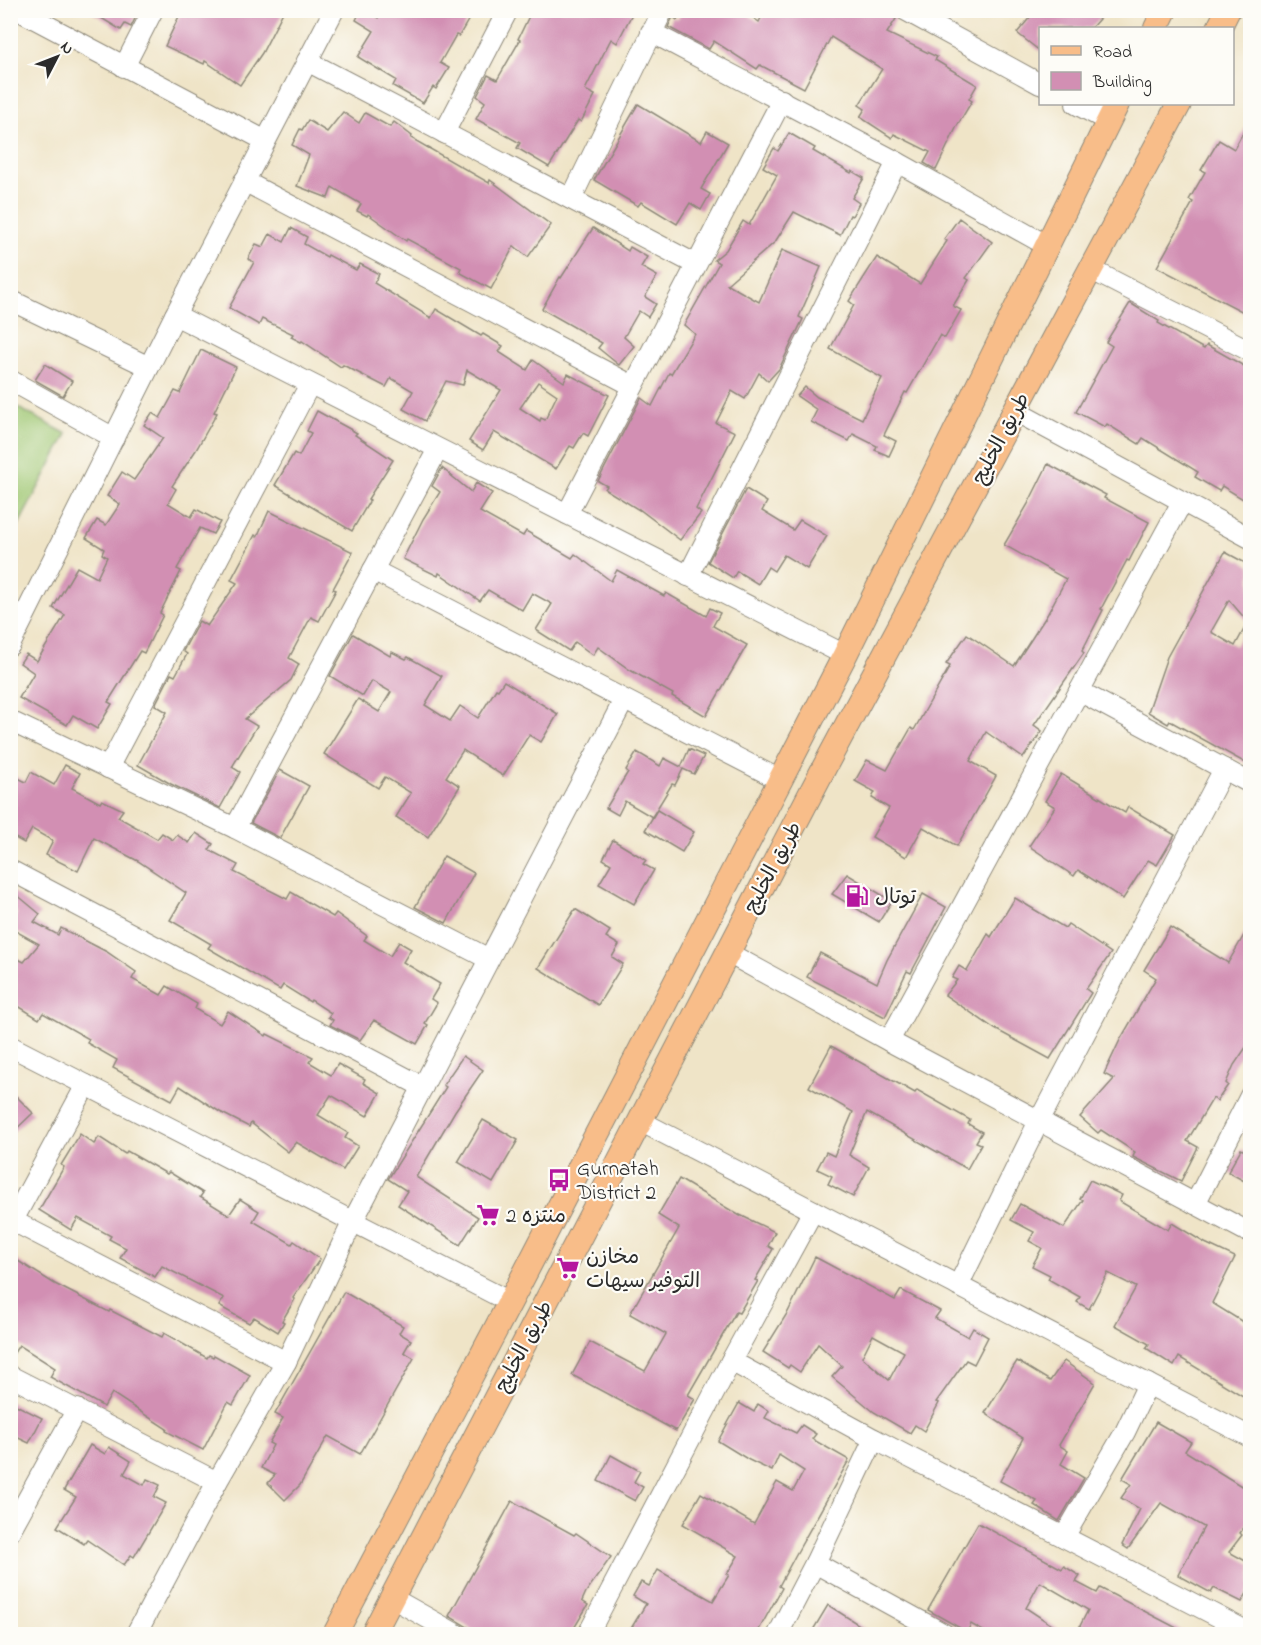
<svg xmlns="http://www.w3.org/2000/svg" width="1261" height="1645" font-family="'Indie Flower','Playpen Sans Arabic',sans-serif">
<style>
.green{fill:#a0c874;stroke:#667a50;stroke-width:1.5}
.building{fill:#d28fb3;fill-rule:evenodd}
.lines{fill:none;stroke-linecap:round;stroke-linejoin:round}
.minor-casing{stroke:#8d8879;stroke-width:22}
.major-casing{stroke:#8d8879;stroke-width:26}
.minor{stroke:#fff;stroke-width:20}
.major{stroke:#f8bd89;stroke-width:24}
.labels{text-anchor:middle;stroke-width:4.5;stroke-linejoin:round;paint-order:stroke}
.street-label{font-size:21px;fill:#2b2b2b;stroke:#fdfcf7}
.poi-label{font-size:21px;fill:#2b2b2b;stroke:#fdfcf7;text-anchor:start}
</style>
<rect width="100%" height="100%" fill="#fdfcf7"/>
<filter id="ink" filterUnits="userSpaceOnUse"><feTurbulence type="fractalNoise" baseFrequency=".0167" numOctaves="2"/><feDisplacementMap in="SourceGraphic" scale="12" xChannelSelector="R" yChannelSelector="G"/><feConvolveMatrix kernelMatrix="1 2 1 2 8 2 1 2 1" color-interpolation-filters="sRGB"/></filter>
<filter id="wash" filterUnits="userSpaceOnUse"><feTurbulence type="fractalNoise" baseFrequency=".008" numOctaves="4" result="noise"/><feDisplacementMap in="SourceGraphic" scale="24" xChannelSelector="R" yChannelSelector="G"/><feGaussianBlur stdDeviation="1.35" result="paint"/><feColorMatrix in="noise" values="0 0 0 0 0 0 0 0 0 0 0 0 0 0 0 0 0 1.4 0 .05"/><feComposite in="paint" operator="in"/></filter>
<g filter="url(#wash)">
<rect width="100%" height="100%" fill="#efe4c7"/>
<polygon class="green" points="11,404 67,434 11,539"/>
<g id="blocks">
<g class="building">
<polygon points="88,10 139,10 131,27 125,24 121,30"/>
<polygon points="182,10 284,10 262,53 240,85 205,61 204,64 165,46"/>
<polygon points="361,10 365,10 378,18 381,10 474,10 459,36 456,35 440,63 449,68 436,89 433,87 423,103 393,86 396,80 358,57 374,31 356,20"/>
<polygon points="532,10 634,10 617,43 611,39 585,90 595,95 581,122 578,120 549,167 517,148 520,143 476,119 485,102 477,96 488,75 497,80 520,40 518,39"/>
<polygon points="683,10 742,10 759,22 765,10 883,10 896,19 887,33 937,57 935,60 977,85 969,99 972,101 957,126 936,170 924,163 930,152 894,134 892,138 860,117 865,109 859,105 882,69 831,37 804,88 760,65 757,69 714,41 709,49 668,27 673,17 677,20"/>
<polygon points="1036,10 1107,10 1091,28 1041,28 1041,52 1017,33"/>
<polygon points="638,104 701,142 707,131 728,143 701,189 710,194 701,210 690,203 677,224 641,202 638,206 594,180"/>
<polygon points="343,112 359,123 365,113 390,127 394,122 412,136 411,138 489,183 490,180 551,225 528,257 514,246 491,289 459,272 461,268 407,239 406,241 368,214 367,216 357,211 361,204 332,187 328,198 297,186 309,155 292,145 300,129 302,130 308,120 327,132"/>
<polygon points="1251,118 1251,316 1157,267 1193,202 1189,200 1205,172 1201,170 1219,140 1234,149"/>
<polygon points="789,133 815,148 813,151 851,173 852,171 864,178 852,198 859,203 852,216 850,215 840,235 794,212 775,242 727,284 759,302 782,250 821,267 799,317 803,319 779,369 768,381 759,373 745,399 732,391 716,423 735,432 696,509 701,513 680,540 639,509 639,510 605,489 607,486 598,481 641,398 652,406 669,373 671,374 695,334 684,325 719,263 714,260 726,250 743,221 749,225 777,175 763,167 774,148 778,151"/>
<polygon points="959,218 992,242 966,278 969,280 953,306 961,310 945,338 940,335 907,393 905,392 884,435 896,441 889,456 875,450 877,446 853,434 849,441 811,422 817,410 797,396 805,387 817,397 862,419 882,378 830,349 854,305 849,301 877,257 920,284 947,241 944,239"/>
<path d="M291 228 307 237 304 244 327 257 328 255 356 270 360 264 379 274 374 283 431 318 436 309 481 336 483 334 503 346 499 352 527 370 533 360 564 382 568 374 609 395 588 436 583 433 574 448 570 446 556 469 494 432 483 450 469 441 501 390 467 370 463 385 446 381 425 421 403 409 413 391 391 378 386 387 343 365 341 367 302 341 301 342 291 337 293 334 262 319 259 325 229 308 254 262 248 259 256 244 263 247 270 234 284 242ZM538 382 557 395 545 420 541 418 540 421 520 408Z"/>
<polygon points="593,228 628,251 630,247 647,257 641,267 657,276 645,297 656,304 648,317 639,311 624,337 634,346 619,365 598,348 602,343 542,309 560,277 561,278"/>
<polygon points="1130,303 1159,321 1158,323 1204,349 1207,345 1251,370 1251,504 1222,486 1219,491 1195,477 1198,472 1143,438 1139,444 1107,424 1105,427 1076,412 1112,346 1106,342"/>
<polygon points="201,350 236,367 214,412 217,413 196,450 172,486 176,489 168,503 191,517 196,509 220,522 213,534 200,528 177,569 181,571 160,613 163,615 144,653 140,651 108,702 112,704 97,729 73,715 67,725 19,698 34,673 20,663 26,654 37,661 65,615 53,608 77,567 97,578 107,557 102,554 104,549 86,538 97,520 106,525 120,504 107,496 122,472 134,480 163,438 144,425 152,413 160,418 175,391 180,393"/>
<polygon points="45,364 72,381 63,396 35,380"/>
<polygon points="317,411 357,433 355,435 393,460 368,499 370,500 352,531 275,485 294,453 299,456 311,433 307,431"/>
<polygon points="1048,464 1106,495 1104,498 1149,522 1129,561 1127,560 1101,609 1103,610 1082,651 1084,653 1034,725 1042,731 1023,758 986,732 970,761 996,776 957,846 923,827 906,857 872,837 889,808 872,798 875,792 855,781 867,760 887,770 911,728 914,730 950,666 946,664 967,634 1014,666 1047,615 1066,579 1004,545 1028,504"/>
<polygon points="442,468 471,492 476,483 492,493 480,512 523,536 526,531 572,558 575,554 611,581 617,570 664,596 666,593 706,616 710,608 720,613 713,626 747,645 706,716 672,696 673,694 630,670 598,647 593,655 575,642 569,651 536,630 552,604 532,593 522,610 488,590 480,601 439,573 438,576 403,559 423,519 440,492 432,486"/>
<polygon points="746,489 767,502 762,511 793,530 800,520 827,536 807,569 784,555 774,571 768,567 758,584 737,571 733,578 708,562"/>
<polygon points="269,511 353,552 333,589 336,590 319,621 311,617 289,658 299,664 291,680 245,719 257,726 232,767 240,772 220,808 171,784 138,765 167,712 155,705 171,674 175,676 187,654 183,651 199,621 207,626 237,583 231,580 255,535 257,537"/>
<path d="M1225 552 1251 566V766L1170 721 1168 724 1148 712 1167 657ZM1229 600 1248 622 1235 646 1211 632Z"/>
<polygon points="353,634 390,656 392,652 406,659 408,657 442,676 425,705 450,721 460,706 478,718 496,689 498,690 504,681 558,714 541,742 529,735 503,776 463,750 446,777 460,786 428,837 396,817 411,793 385,777 378,788 324,754 358,699 379,712 391,692 372,681 363,696 330,676"/>
<polygon points="689,749 704,756 694,774 683,769 675,785 672,784 652,817 625,801 618,815 606,808 628,772 626,770 637,752 660,766 664,758 681,767"/>
<polygon points="65,765 80,773 72,788 100,803 102,800 123,810 118,817 157,839 162,833 173,840 177,835 189,843 196,833 213,844 209,850 238,865 234,872 287,899 291,892 333,917 336,913 367,936 364,940 390,956 399,942 411,949 403,962 440,984 431,999 437,1003 425,1023 428,1025 417,1044 374,1020 360,1040 330,1025 333,1020 328,1017 331,1013 311,1000 310,1002 283,985 280,990 208,948 211,944 170,920 186,893 138,861 94,838 78,871 46,855 53,841 32,829 24,843 10,835 10,774 26,782 31,772 54,785"/>
<polygon points="280,770 309,786 280,838 251,823"/>
<polygon points="1061,774 1125,813 1128,807 1175,835 1157,865 1148,860 1123,899 1078,870 1074,876 1029,846 1055,807 1045,801"/>
<polygon points="657,810 694,832 682,852 645,830"/>
<polygon points="613,840 646,860 643,864 654,870 634,904 599,884 611,864 603,859"/>
<polygon points="444,856 474,873 446,923 415,907"/>
<polygon points="847,874 892,901 879,922 832,894"/>
<polygon points="10,889 40,914 34,922 58,935 61,928 107,952 136,972 132,979 161,995 167,986 197,1004 195,1009 220,1024 228,1011 266,1036 267,1034 313,1057 309,1062 331,1075 338,1064 365,1079 363,1083 380,1093 367,1116 331,1095 318,1115 348,1133 345,1138 358,1146 343,1170 296,1142 288,1152 251,1123 249,1127 220,1112 180,1086 172,1100 113,1068 117,1060 87,1043 89,1039 43,1013 39,1019 10,1001 10,955 24,962 39,944 10,928 17,913 10,907"/>
<polygon points="923,894 946,907 911,973 907,971 885,1017 807,977 820,953 877,983 887,960"/>
<polygon points="1015,898 1065,928 1068,924 1111,953 1086,989 1091,993 1050,1059 995,1029 945,995 957,980 952,978 959,966 967,971 988,934 991,937"/>
<polygon points="575,909 610,931 606,937 619,945 612,957 623,964 598,1005 538,968"/>
<polygon points="1251,923 1251,1040 1234,1065 1226,1083 1228,1085 1217,1101 1213,1098 1187,1141 1198,1147 1181,1181 1133,1157 1135,1152 1101,1130 1098,1133 1080,1117 1114,1079 1104,1074 1120,1040 1156,978 1144,970 1170,927 1228,963"/>
<polygon points="831,1046 915,1093 917,1090 970,1120 968,1124 982,1132 976,1142 981,1144 967,1169 867,1112 849,1155 869,1167 853,1197 828,1184 832,1176 817,1169 826,1152 834,1156 853,1112 809,1087"/>
<polygon points="463,1056 483,1070 455,1111 416,1177 478,1217 460,1245 398,1205 407,1191 388,1179 446,1087 443,1085"/>
<polygon points="10,1090 33,1113 10,1135"/>
<polygon points="483,1120 518,1140 493,1183 458,1162"/>
<polygon points="80,1134 94,1144 99,1137 125,1154 127,1151 167,1174 169,1172 203,1193 200,1197 229,1215 240,1199 259,1211 253,1221 292,1244 294,1241 320,1259 293,1298 295,1299 282,1321 284,1322 278,1332 254,1317 249,1323 219,1306 224,1298 162,1266 155,1277 120,1258 126,1248 109,1239 111,1236 78,1218 71,1230 39,1210 64,1167 61,1165"/>
<polygon points="1241,1149 1251,1154 1251,1174 1246,1182 1228,1172"/>
<polygon points="679,1179 740,1216 740,1215 775,1232 768,1246 773,1249 755,1280 758,1281 739,1313 736,1312 688,1395 695,1399 676,1431 572,1375 590,1342 645,1371 666,1334 630,1314 679,1228 658,1215"/>
<polygon points="1090,1180 1122,1195 1119,1201 1168,1230 1172,1223 1205,1243 1235,1257 1212,1303 1251,1327 1251,1401 1179,1357 1174,1366 1146,1348 1149,1344 1115,1325 1136,1287 1108,1273 1089,1309 1077,1302 1080,1297 1048,1279 1050,1275 1032,1266 1042,1248 1029,1241 1034,1232 1011,1220 1020,1204 1064,1228 1083,1200 1080,1199"/>
<polygon points="10,1256 55,1284 109,1312 110,1310 162,1337 164,1333 207,1358 209,1355 213,1357 214,1355 250,1375 233,1405 228,1402 203,1450 166,1431 167,1429 112,1393 104,1407 50,1377 55,1368 19,1345 10,1359"/>
<path d="M815 1257 895 1300 901 1290 940 1311 935 1318 968 1337 973 1328 988 1337 974 1364 966 1360 936 1402 939 1403 924 1431 915 1425 910 1433 874 1412 832 1377 842 1366 818 1344 800 1372 790 1365 788 1368 763 1352 788 1312ZM873 1335 904 1352 889 1380 862 1357Z"/>
<polygon points="344,1292 403,1326 399,1333 411,1340 404,1352 414,1358 360,1454 328,1436 300,1485 285,1500 268,1483 275,1475 261,1468 273,1445 269,1443 283,1418 275,1414"/>
<polygon points="1017,1361 1050,1381 1064,1361 1095,1383 1059,1445 1068,1451 1061,1464 1084,1478 1059,1521 1034,1505 1037,1501 1000,1481 1023,1438 985,1413"/>
<polygon points="10,1402 42,1418 29,1443 10,1434"/>
<polygon points="739,1403 754,1412 758,1404 769,1411 765,1418 796,1433 802,1425 816,1434 812,1439 849,1460 795,1556 779,1586 782,1588 756,1635 627,1635 646,1604 633,1596 641,1582 649,1586 658,1570 713,1601 729,1575 727,1574 738,1556 683,1524 701,1493 754,1524 777,1482 793,1491 804,1471 779,1455 772,1471 749,1460 718,1441"/>
<polygon points="1156,1422 1191,1442 1185,1451 1251,1492 1251,1518 1240,1533 1242,1535 1229,1552 1251,1564 1251,1586 1242,1602 1214,1588 1211,1593 1178,1575 1204,1527 1161,1503 1128,1549 1122,1545 1140,1509 1121,1498 1131,1484 1122,1479"/>
<polygon points="90,1445 105,1454 109,1447 131,1461 124,1474 144,1485 147,1479 160,1485 154,1497 166,1503 134,1557 131,1555 124,1565 87,1540 84,1544 57,1527 76,1497 64,1490"/>
<polygon points="611,1455 640,1471 634,1482 643,1487 635,1501 598,1481"/>
<polygon points="512,1501 574,1535 576,1533 611,1557 586,1592 582,1601 588,1605 570,1635 481,1635 449,1616"/>
<polygon points="978,1523 1062,1569 1064,1566 1080,1576 1076,1582 1097,1593 1100,1588 1190,1635 1090,1635 1079,1628 1088,1610 1040,1582 1026,1608 1067,1635 990,1635 971,1624 967,1632 928,1610"/>
<polygon points="828,1605 875,1635 810,1635"/>
</g>
</g>
</g>
<g filter="url(#ink)">
<use href="#blocks" fill-opacity="0" stroke="#8d8879" stroke-width="1.5"/>
<g class="lines">
<g class="minor-casing">
<g id="minor">
<polyline points="18,10 264,140"/>
<polyline points="905,10 1040,84"/>
<polyline points="651,32 897,162 1046,245"/>
<polyline points="307,61 695,264"/>
<polyline points="124,67 153,10"/>
<polyline points="1076,104 1108,121"/>
<polyline points="444,133 508,10"/>
<polyline points="244,181 633,386"/>
<polyline points="571,199 663,10"/>
<polyline points="1090,269 1250,351"/>
<polyline points="10,300 149,367"/>
<polyline points="175,315 845,655"/>
<polyline points="10,380 114,438"/>
<polyline points="1015,411 1250,538"/>
<polyline points="567,514 782,100"/>
<polyline points="373,570 780,780"/>
<polyline points="688,576 897,162"/>
<polyline points="10,645 175,315 334,10"/>
<polyline points="1079,691 1250,783"/>
<polyline points="10,721 235,828 489,959"/>
<polyline points="108,768 310,384"/>
<polyline points="235,828 438,449"/>
<polyline points="10,870 423,1087"/>
<polyline points="728,953 889,1041 1250,1233"/>
<polyline points="889,1041 1182,502"/>
<polyline points="10,1046 510,1302"/>
<polyline points="640,1121 1250,1437"/>
<polyline points="1195,1204 1250,1096"/>
<polyline points="13,1221 286,1362"/>
<polyline points="10,1226 86,1085"/>
<polyline points="958,1286 1039,1121 1224,769"/>
<polyline points="731,1361 874,1439 1250,1633"/>
<polyline points="10,1376 217,1482"/>
<polyline points="10,1531 77,1409"/>
<polyline points="1064,1537 1125,1432 1148,1384"/>
<polyline points="815,1563 944,1634"/>
<polyline points="392,1598 456,1634"/>
<polyline points="136,1634 217,1482 286,1362 353,1221 624,700"/>
<polyline points="588,1634 731,1361 813,1211"/>
<polyline points="778,1634 815,1563 874,1439"/>
</g>
</g>
<g class="major-casing">
<g id="major">
<polyline points="1156,28 1165,10"/>
<polyline points="1219,28 1228,10"/>
<polyline points="335,1634 510,1302 845,655 1117,104"/>
<polyline points="373,1634 826,764 1179,104"/>
</g>
</g>
<use href="#minor" class="minor"/>
<use href="#major" class="major"/>
</g>
</g>
<defs>
<g id="fuel-bare" transform="scale(1.8)"><path d="M-5.5-6h7V0h2V4h1.3V-2.5L3-4.5l.8-.8L6-3V5H2.5V1h-1V6h-7ZM-4.2-4.7v3.2H.2V-4.7Z" fill="#b5179e" stroke="#fdfcf7" stroke-width="2.5" paint-order="stroke"/></g>
<g id="bus-bare" transform="scale(1.8)"><path d="M-5-6H5V4H4V6H2V4H-2V6H-4V4H-5ZM-3.5-4V0h7V-4ZM-3.5 1.2v1.5H-2V1.2ZM2 1.2v1.5H3.5V1.2Z" fill="#b5179e" stroke="#fdfcf7" stroke-width="2.5" paint-order="stroke"/></g>
<g id="supermarket-bare" transform="scale(1.8)"><path d="M-6-5.5h2.5l.6 2H6L4.5 2H-2.5L-4.4-4H-6ZM-1.5 3.2a1.3 1.3 0 1 0 .1 0ZM3 3.2a1.3 1.3 0 1 0 .1 0Z" fill="#b5179e" stroke="#fdfcf7" stroke-width="2.5" paint-order="stroke"/></g>
</defs>
<g fill-rule="evenodd">
<use href="#fuel-bare" x="857" y="896"/>
<use href="#bus-bare" x="559" y="1180"/>
<use href="#supermarket-bare" x="488" y="1215"/>
<use href="#supermarket-bare" x="568" y="1268"/>
</g>
<g class="labels">
<g class="street-label">
<text transform="translate(1000 438) rotate(-62)" y="7">طريق الخليج</text>
<text transform="translate(772 867) rotate(-62)" y="7">طريق الخليج</text>
<text transform="translate(523 1346) rotate(-62)" y="7">طريق الخليج</text>
</g>
<g class="poi-label">
<text x="875" y="903">توتال</text>
<text x="577" y="1175">Gurnatah<tspan x="577" dy="24">District 2</tspan></text>
<text x="506" y="1222">منتزه 2</text>
<text x="586" y="1263">مخازن<tspan x="586" dy="24">التوفير سيهات</tspan></text>
</g>
</g>
<rect width="1261" height="1645" fill="none" stroke="#fdfcf7" stroke-width="36"/>
<rect x="1039" y="27" width="195" height="78" fill="#fdfcf7" stroke="#a9a8a5" stroke-width="1.5"/>
<rect x="1051" y="46" width="30" height="9" fill="#f8bd89" stroke="#a9a8a5" stroke-width="1.5"/>
<text x="1093" y="57" font-size="18" fill="#2b2b2b">Road</text>
<rect x="1051" y="72" width="30" height="18" fill="#d28fb3" stroke="#a9a8a5" stroke-width="1.5"/>
<text x="1093" y="87" font-size="18" fill="#2b2b2b">Building</text>
<g transform="translate(57 57) rotate(48)" stroke="#fdfcf7" stroke-width="4.5" paint-order="stroke">
<path d="M0-4.5L10 22L0 15L-10 22Z" fill="#2b2b2b"/>
<text y="-9" font-size="16" font-weight="bold" text-anchor="middle" fill="#2b2b2b">N</text>
</g>
</svg>
